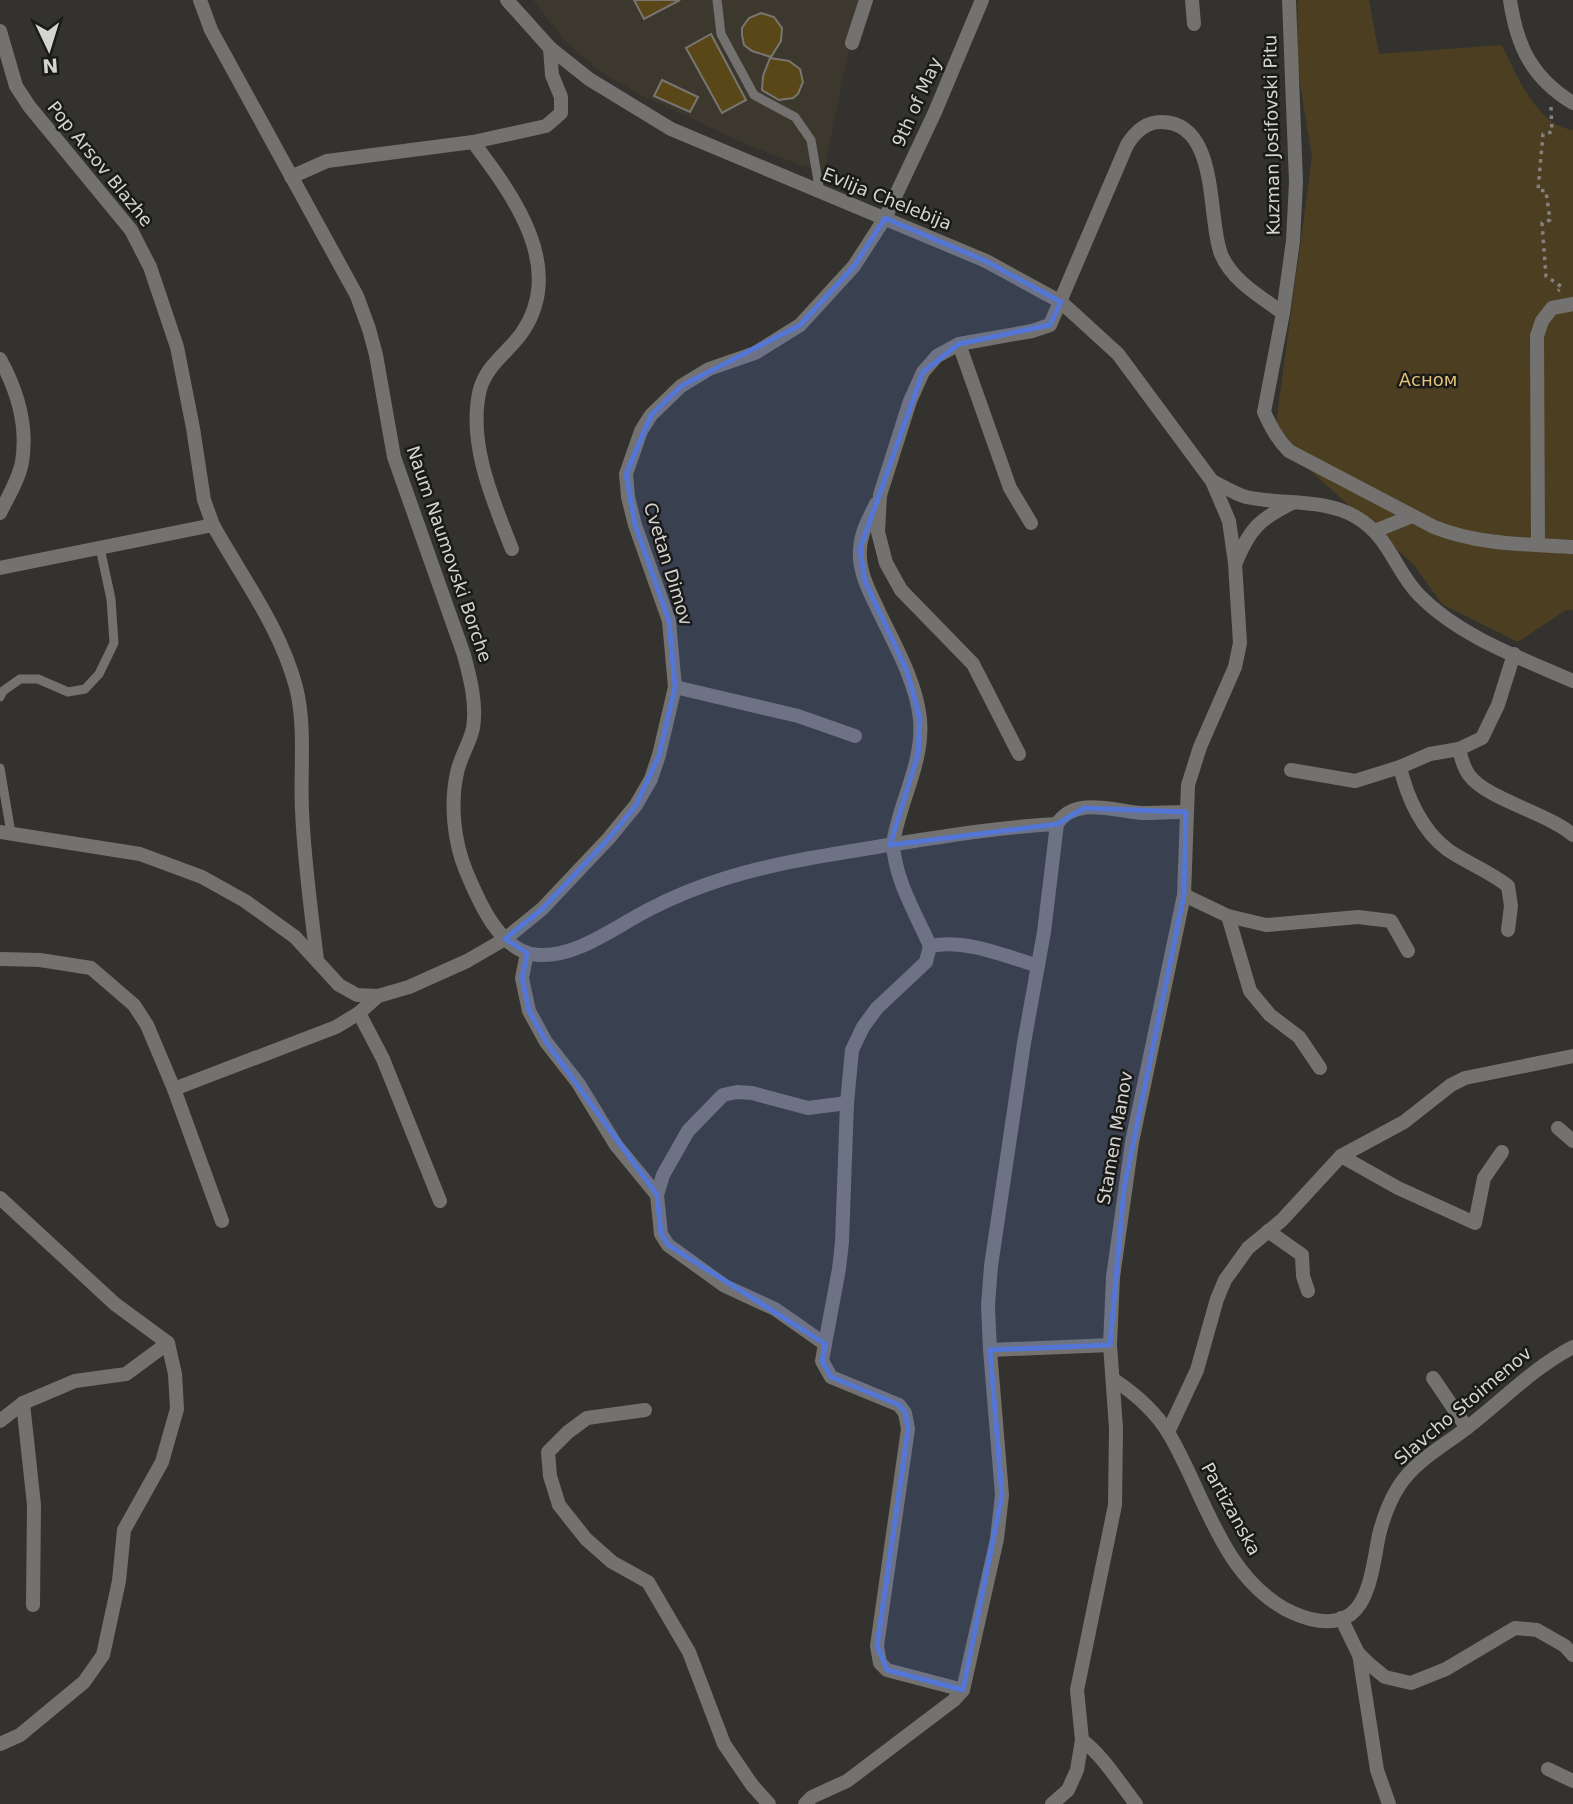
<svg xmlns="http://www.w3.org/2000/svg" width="1573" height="1804" font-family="'DejaVu Sans',sans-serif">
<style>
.built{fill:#3c382e}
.green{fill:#4c3f21}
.building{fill:#5a4717;stroke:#787672;stroke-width:2}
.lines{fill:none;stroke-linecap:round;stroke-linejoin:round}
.path{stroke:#83827f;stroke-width:3.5;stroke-dasharray:3.5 5;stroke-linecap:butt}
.service{stroke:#737270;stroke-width:9}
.minor{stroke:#737270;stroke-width:14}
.tertiary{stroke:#737270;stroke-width:14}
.marked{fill:#5476d6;fill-opacity:0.2;stroke:#5476d6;stroke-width:5;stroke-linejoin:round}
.labels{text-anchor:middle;stroke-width:5;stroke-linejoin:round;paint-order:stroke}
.street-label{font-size:18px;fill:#d5d4d2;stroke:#1a1a18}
.park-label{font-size:18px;fill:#e0c278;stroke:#1a1a18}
</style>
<rect width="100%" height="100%" fill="#33322e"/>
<polygon class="built" points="533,0 859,0 824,170 803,166 750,146 643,96 601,72 565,41"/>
<path class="green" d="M1298 0H1369L1379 54 1502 45C1516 74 1537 126 1573 130V610H1566L1518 642 1442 604 1414 565 1289 451 1276 424 1312 157 1297 65Z"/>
<g class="building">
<polygon points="634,0 680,0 644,19"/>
<polygon points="761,13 774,17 782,28 781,41 771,57 752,51 744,45 742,35 742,28 749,18"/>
<polygon points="711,34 746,100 722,113 686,48"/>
<polygon points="770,58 789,61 800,69 803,82 798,94 793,98 779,100 762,90 763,76"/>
<polygon points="662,80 698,97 690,112 654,96"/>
</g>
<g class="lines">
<polyline class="path" points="1551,107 1552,132 1543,134 1538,190 1546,191 1550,220 1542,223 1546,276 1562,287 1558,291"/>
<g class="service">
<polyline points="717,0 721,34 754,95 795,117 811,140 820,193"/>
<polyline points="0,697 3,691 20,679 38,679 68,692 85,689 99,674 114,643 111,599 100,548"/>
<polyline points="0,768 11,833"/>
</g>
<g class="minor">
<path d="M200 0 211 30 357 296 369 329 376 355 394 457 464 655C470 677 477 704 473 728 470 743 460 757 457 773 450 804 454 842 466 871 479 902 500 953 539 955 578 957 616 926 650 909 673 897 698 887 723 879 777 862 834 854 889 845 945 836 1000 827 1057 824"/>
<polyline points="1192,0 1194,24"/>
<path d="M1289 0 1296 182 1293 241 1283 313 1264 412C1271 427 1277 439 1289 451L1434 527C1479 545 1525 544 1573 547"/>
<path d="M1510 0C1517 47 1532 78 1573 103"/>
<polyline points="0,31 16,86 29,106 131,230 150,267 177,347 193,428 204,500 213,525"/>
<polyline points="852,43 866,0"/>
<path d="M473 142C512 194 568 268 521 334 507 353 487 365 480 389 467 442 493 501 512 549"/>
<polyline points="291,177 327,161 473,142 546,126 561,113 561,97 552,75 550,48"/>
<polyline points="959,344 1010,488 1031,523"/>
<path d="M0 359C17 390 28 426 22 462 19 479 8 497 0 513"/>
<path d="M876 504C869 518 861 532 860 549 858 573 871 594 880 614 896 647 916 682 920 719 924 763 899 802 893 844 895 880 916 914 930 946 966 939 1003 955 1038 966"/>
<polyline points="1375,531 1412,516"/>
<polyline points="1538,545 1537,336 1542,321 1552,308 1573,304"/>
<path d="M0 568 213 525C243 579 280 627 296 687 306 727 300 769 302 810 304 860 311 910 317 960"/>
<path d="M1514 654 1498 705 1482 738 1459 749C1461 758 1464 768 1469 775 1486 799 1548 813 1573 835"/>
<polyline points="675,687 798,716 855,736"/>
<path d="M1459 749 1430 754 1400 767C1407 797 1422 831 1448 850 1467 863 1489 871 1508 886L1511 906 1508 930"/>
<path d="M1019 754 973 664 901 590 886 563 878 532 880 495 910 401 923 372 937 356 959 344 1032 331 1050 325 1127 145C1135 132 1145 122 1161 122 1220 122 1207 219 1221 254 1232 281 1261 297 1283 313"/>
<polyline points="1291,770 1355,781 1400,767"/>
<polyline points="0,832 140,854 202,877 245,901 295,937 339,985 357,995 378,996 409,987 467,961 505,939 542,909 609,838 636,805 651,779 659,755 675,687 669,621 635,525 628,497 626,474 641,431 651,415 681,386 709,369 755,353 800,325 854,266 885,218 935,112 982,0"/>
<polyline points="1184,895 1228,916 1266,925 1358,917 1391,921 1408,951"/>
<polyline points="1228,916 1250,991 1270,1015 1299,1037 1320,1068"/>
<polyline points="930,946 926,962 877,1008 863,1027 852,1050 847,1103 808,1108 752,1093 737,1092 723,1095 688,1131 663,1175 657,1195 661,1234 668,1245 725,1286 775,1309 825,1344 822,1361 831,1377 899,1405 905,1413 908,1429 877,1646 880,1663 887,1670 963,1690"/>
<polyline points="527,953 522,978 529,1011 546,1042 578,1083 616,1145 657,1195"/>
<polyline points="0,959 40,960 91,968 134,1005 147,1025 174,1089 222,1221"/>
<polyline points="359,1013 383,1059 440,1201"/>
<polyline points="174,1089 336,1027 359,1013 378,996"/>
<polyline points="1558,1128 1573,1141"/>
<polyline points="1341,1156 1398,1188 1475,1223 1484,1178 1502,1152"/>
<polyline points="0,1198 115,1304 168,1343"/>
<polyline points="1268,1231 1302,1255 1303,1276 1308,1291"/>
<polyline points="825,1344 839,1269 842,1242 847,1103"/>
<polyline points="990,1350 1110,1345"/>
<polyline points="1433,1378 1467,1428"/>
<path d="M1113 1379C1134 1393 1156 1412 1169 1434 1204 1493 1221 1573 1285 1609 1304 1619 1332 1628 1351 1614 1371 1599 1374 1558 1379 1535 1383 1519 1390 1500 1399 1486 1416 1460 1444 1446 1468 1427 1503 1400 1533 1368 1573 1347"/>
<polyline points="645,1410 587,1418 568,1432 548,1452 550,1476 559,1505 586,1539 612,1562 648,1582 689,1652 724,1744 752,1785 769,1804"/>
<polyline points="0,1421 23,1403 34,1505 33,1605"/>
<polyline points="1168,1432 1197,1370 1217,1299 1225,1280 1248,1248 1282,1220 1341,1156 1404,1122 1451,1085 1465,1078 1573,1056"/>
<polyline points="1341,1618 1358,1653 1369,1664 1385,1677 1411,1683 1446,1669 1515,1628 1537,1630 1565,1646 1573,1655"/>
<polyline points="1359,1654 1377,1770 1389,1804"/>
<path d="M1082 1740C1104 1757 1118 1781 1136 1804"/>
<polyline points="0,1744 20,1735 84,1682 103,1655 119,1581 124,1530 162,1462 177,1409 175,1374 168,1343 126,1374 75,1381 23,1403"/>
<polyline points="1548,1769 1573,1781"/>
<path d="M805 1804 812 1797 847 1781 954 1700 963 1690 997 1539 1002 1495 990 1350 988 1306 991 1266 1024 1043 1044 932 1057 824C1075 796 1114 811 1141 813 1156 813 1171 812 1186 812"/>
</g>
<g class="tertiary">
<polyline points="507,0 550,48 589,79 671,129 986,261 1061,302 1118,354 1212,481 1229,521 1235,563 1240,643 1235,667 1200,747 1188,785 1184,895 1132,1142 1113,1277 1110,1345 1116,1428 1115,1505 1077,1690 1082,1740 1077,1770 1068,1790 1052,1804"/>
<path d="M1212 481C1223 486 1235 494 1246 497 1282 505 1323 498 1356 517 1390 537 1394 569 1419 595 1460 637 1521 658 1573 681"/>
<path d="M1236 562C1250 528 1260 519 1292 503"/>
</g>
</g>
<path class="marked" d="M885 218 986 261 1061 302 1050 325 959 344 923 372 860 549 865 581 907 671 920 719 918 754 890 845 1057 824 1084 808 1186 812 1184 895 1124 1189 1110 1345 990 1350 1002 1495 963 1690 887 1670 877 1646 908 1429 905 1413 899 1405 831 1377 822 1361 825 1344 668 1245 661 1234 657 1195 546 1042 529 1011 522 978 527 953 505 939 542 909 609 838 636 805 659 755 675 687 669 621 635 525 626 474 651 415 681 386 800 325 854 266Z"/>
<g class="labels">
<g class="street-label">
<text transform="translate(917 102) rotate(-66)" y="6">9th of May</text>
<text transform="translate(1272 135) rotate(-91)" y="6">Kuzman Josifovski Pitu</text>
<text transform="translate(100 164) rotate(51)" y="6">Pop Arsov Blazhe</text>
<text transform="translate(887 199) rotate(22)" y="6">Evlija Chelebija</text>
<text transform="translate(449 554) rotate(71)" y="6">Naum Naumovski Borche</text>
<text transform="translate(668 564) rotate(73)" y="6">Cvetan Dimov</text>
<text transform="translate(1115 1138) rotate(-80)" y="6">Stamen Manov</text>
<text transform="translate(1463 1406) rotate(-40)" y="6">Slavcho Stoimenov</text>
<text transform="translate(1231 1509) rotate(61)" y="6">Partizanska</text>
</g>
<g class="park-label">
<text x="1428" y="386">Асном</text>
</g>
</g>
<g transform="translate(49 49) rotate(176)" stroke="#1a1a18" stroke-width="5" paint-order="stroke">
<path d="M0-5L12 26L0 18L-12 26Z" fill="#d5d4d2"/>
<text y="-10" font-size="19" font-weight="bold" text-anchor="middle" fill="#d5d4d2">N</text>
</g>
</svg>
